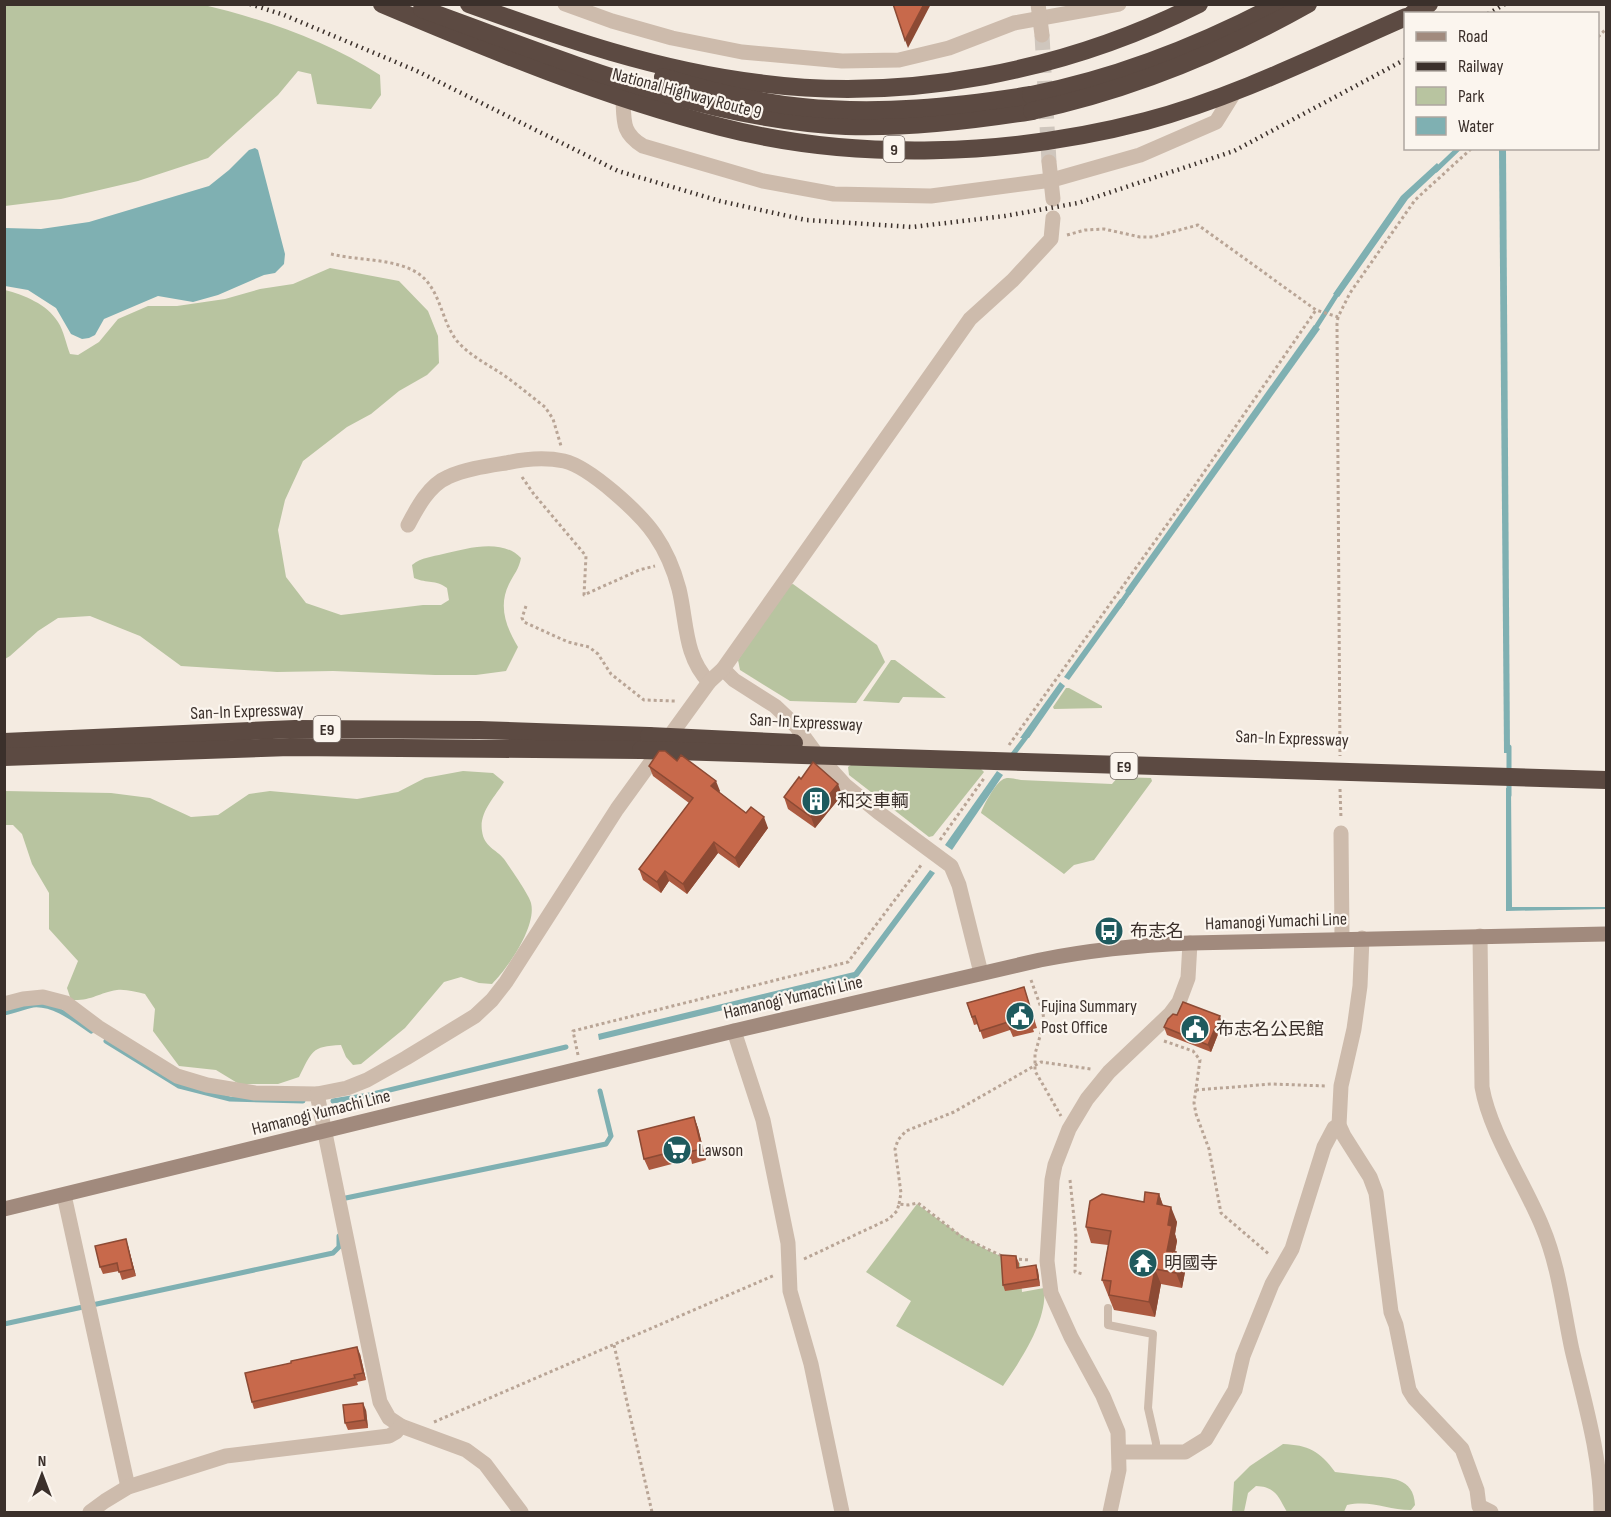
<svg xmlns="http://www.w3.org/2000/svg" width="1611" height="1517" font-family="'Sofia Sans Condensed','Noto Sans JP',sans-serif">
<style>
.green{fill:#b8c4a0}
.water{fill:#7fb0b2}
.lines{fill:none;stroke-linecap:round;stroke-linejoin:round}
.stream{stroke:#7fb0b2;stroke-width:5}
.street-tunnel{stroke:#cfc6bd;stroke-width:15;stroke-dasharray:15 8;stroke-linecap:butt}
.path{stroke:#b9a596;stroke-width:3;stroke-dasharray:3 3;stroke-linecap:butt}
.lane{stroke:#cdbbac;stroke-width:8}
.street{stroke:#cdbbac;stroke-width:15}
.secondary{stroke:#a18a7d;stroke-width:15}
.highway{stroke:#5c4a42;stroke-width:18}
.rail{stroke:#3b302b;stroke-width:4.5;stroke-dasharray:1.5 4.5;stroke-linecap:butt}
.highway-bridge{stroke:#5c4a42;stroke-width:18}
.wall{fill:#ac5a40}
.shaded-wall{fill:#8c4a34}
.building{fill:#c8694b;stroke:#8c4a34;stroke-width:1.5}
.labels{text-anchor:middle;stroke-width:4.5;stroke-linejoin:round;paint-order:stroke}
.shield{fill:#fbf5ee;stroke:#756b66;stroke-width:1.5}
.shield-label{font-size:16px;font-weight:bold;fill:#3b302b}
.street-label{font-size:18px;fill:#3b302b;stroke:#fbf5ee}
.poi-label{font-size:18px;fill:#3b302b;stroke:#fbf5ee;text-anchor:start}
</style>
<rect width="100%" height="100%" fill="#f4ebe1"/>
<g class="green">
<path d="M200 4C263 19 326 40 380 75L381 95 371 109 317 104 311 74 298 71 278 95 208 158 138 181 61 199 5 206V5Z"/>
<path d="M330 268 399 281 428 311 438 336 439 363 427 375 399 391 371 414 347 427 303 461 285 500 278 530 286 577 306 603 341 615 423 605H441L449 600 447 588C435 579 428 584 414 578L412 565C422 557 432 557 443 554 468 548 502 538 521 558 519 569 514 574 509 584 498 606 506 627 518 647L506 671 476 675H435L333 671 277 672 181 666 140 636 90 616 58 618 38 631 10 656 5 659V290C24 295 47 304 58 322 64 331 66 344 70 354L78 355 99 342 118 319 148 306H177L225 299 260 289 293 284Z"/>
<polygon points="793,584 877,645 885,662 856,703 790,701 740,670 738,660 788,585"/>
<polygon points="891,660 895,660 946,698 903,697 899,703 863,701"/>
<polygon points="1066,688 1069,688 1102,706 1102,708 1054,709 1053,707"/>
<polygon points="851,765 981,769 984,772 933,836 929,837 849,775 848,767"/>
<path d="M463 771 493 773 504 782C495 797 479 812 482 831 484 847 496 849 504 859 509 866 530 896 531 903 537 926 508 968 492 984L479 983 461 977 444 982 405 1028 361 1064 353 1065 346 1057 341 1045C311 1046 312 1052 299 1077L278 1084H239L216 1070 179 1066 153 1031 155 1009 145 994C136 992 126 989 117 990 98 993 92 1001 71 1000L67 988 78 961 49 929V893L32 864 22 834 13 825H5V791L111 793 150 798 191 817 218 815 249 794 270 791 357 799 398 792 425 778Z"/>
<path d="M1118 777 1151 778 1152 781 1094 860 1074 865 1064 874 981 813C983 806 995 784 1002 780 1007 776 1015 779 1021 780L1112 784Z"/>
<path d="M917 1204C953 1230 977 1249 1020 1263L1022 1292 1044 1288C1048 1320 1021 1360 1003 1386L896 1326 911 1301 866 1272Z"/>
<path d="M1283 1444C1308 1445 1320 1451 1335 1472 1346 1473 1358 1475 1369 1476 1390 1478 1414 1477 1415 1505L1411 1510C1387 1510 1372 1500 1347 1505L1344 1512H1287C1278 1496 1276 1487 1256 1486L1248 1493 1244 1512H1232L1234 1482 1250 1466Z"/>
</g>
<g class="water">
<polygon points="255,148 258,150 285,254 284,264 275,273 264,275 218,295 193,302 158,296 104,319 95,335 89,338 82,339 71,334 56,308 28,290 5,286 5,228 41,229 89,222 209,186 229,170 249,150"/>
<polygon points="1499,149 1506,149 1510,753 1504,753"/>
<polygon points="1437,163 1441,168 1408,199 1339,297 1333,294 1401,196"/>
<polygon points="1314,325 1320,329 1130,595 1125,591"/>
<polygon points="1120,599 1125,602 1069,680 1064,677"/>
<polygon points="1060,682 1065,686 1029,738 1020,738"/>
<polygon points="997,771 1003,775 952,850 945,845"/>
<polygon points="1506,788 1511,788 1512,907 1606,907 1606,909 1506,911"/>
<polygon points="930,870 935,873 857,978 599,1040 598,1034 854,972"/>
</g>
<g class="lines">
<g class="stream">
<polyline points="1436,170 1459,148"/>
<polyline points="1313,332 1339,291"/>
<polyline points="1119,606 1131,589"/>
<polyline points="1509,747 1509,795"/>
<polyline points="1011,757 1029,733"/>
<path d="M4 1013C14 1011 24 1007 33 1005 54 1003 75 1020 91 1031"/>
<polyline points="106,1041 179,1086 230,1099 303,1101"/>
<polyline points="333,1101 369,1095 566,1047"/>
<polyline points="341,1199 606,1144 611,1136 600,1091"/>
<polyline points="4,1324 333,1253 339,1247 339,1236"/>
</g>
<polyline class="street-tunnel" points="1042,35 1049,162"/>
<g class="path">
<polyline points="1598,37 1606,29"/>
<polyline points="1067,235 1085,230 1104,229 1140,237 1153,237 1198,225 1316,310 1338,317 1350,293 1415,200 1472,148"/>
<path d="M331 254C359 261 396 258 419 274 441 290 441 321 457 341 470 356 489 365 505 376 519 386 532 397 545 407L553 419 561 446"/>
<polyline points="1338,317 1337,324 1340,756"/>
<polyline points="522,477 533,493 586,556 584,595 639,570 655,566"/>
<polyline points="526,606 522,618 524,622 568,642 589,647 598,654 611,674 644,700 675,701"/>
<polyline points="1009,745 1191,491 1316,310"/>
<polyline points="1340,789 1341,819"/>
<polyline points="940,840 985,777"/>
<polyline points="1031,980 1043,1013 1044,1022 1035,1054 1035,1071 1061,1116"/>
<polyline points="1164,1041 1193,1051 1200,1060 1194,1103 1196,1114 1209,1149 1221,1213 1270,1255"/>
<polyline points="578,1055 573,1031 848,962 922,864"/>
<polyline points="1196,1090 1272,1084 1326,1086"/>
<polyline points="1070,1180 1076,1237 1075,1272 1083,1274"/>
<polyline points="899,1204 901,1193 895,1149 898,1140 906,1131 954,1112 1041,1062 1091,1069"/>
<polyline points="804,1259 889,1219 897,1211 899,1204 908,1205 918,1203 962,1237 1004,1257"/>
<polyline points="1013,1259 1031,1260"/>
<polyline points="614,1345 652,1512"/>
<polyline points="434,1422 775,1275"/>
</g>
<polyline class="lane" points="1108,1308 1108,1325 1153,1334 1148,1408 1156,1443 1156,1453"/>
<g class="street">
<polyline points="565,4 612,21 672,38 742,52 842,61 899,60 949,48 1014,23 1119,4"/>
<polyline points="1038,4 1042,35"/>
<path d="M623 99C624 122 622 133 643 146L763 181 834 194 931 196 1052 180 1140 155 1216 122 1234 93"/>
<polyline points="1049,162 1053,199"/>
<path d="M408 525C417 508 429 485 448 477 465 469 487 466 506 463 524 459 545 457 564 461 590 467 640 513 655 535 666 551 674 570 679 589 687 622 684 656 709 682"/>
<polyline points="723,669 734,680 775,706 796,726 815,752 845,785 878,812 951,866 959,885 981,973"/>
<polyline points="1341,833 1342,938"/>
<path d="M1480 936 1482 1087C1490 1133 1524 1182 1542 1226 1559 1266 1563 1308 1572 1350 1585 1404 1601 1457 1601 1512"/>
<polyline points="1362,938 1360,986 1354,1029 1341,1086 1339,1125 1344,1136 1370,1177 1376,1193 1391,1312 1396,1325 1409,1390 1414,1398 1462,1449 1477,1490 1479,1506 1491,1512"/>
<polyline points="4,1004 23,999 43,997 66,1003 98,1027 177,1076 207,1085 255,1093 317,1094 380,1402 389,1418 401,1426 466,1450 485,1464 521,1512"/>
<polyline points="734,1031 763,1120 788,1243 790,1291 811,1364 842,1512"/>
<polyline points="317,1094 347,1088 367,1080 406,1058 475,1016 492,1000 506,982 617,809 709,682 723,669 970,319 1013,280 1051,239 1053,218"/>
<polyline points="64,1195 128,1487"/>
<polyline points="1119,1452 1185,1452 1206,1439 1235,1390 1243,1356 1272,1284 1292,1249 1324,1147 1334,1128 1339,1125"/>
<polyline points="90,1512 105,1501 128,1487 226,1456 389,1436 396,1432 401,1426"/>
<polyline points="1110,1512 1119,1470 1118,1432 1103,1396 1071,1337 1051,1293 1047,1261 1052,1180 1055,1165 1069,1129 1087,1099 1109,1072 1170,1014 1179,1002 1188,978 1190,943"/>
</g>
<path class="secondary" d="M4 1209 734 1031 1040 960C1090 950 1140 945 1190 943L1606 934"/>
<g class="highway">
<path d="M382 4C493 51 604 97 721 127 856 162 1012 156 1146 121 1236 97 1321 54 1406 17"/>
<path d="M469 4C563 38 658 71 758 83 906 103 1066 71 1199 4"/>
<path d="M422 9C559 58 699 119 846 126 909 128 970 121 1032 111"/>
<polyline points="1412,14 1429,4"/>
<path d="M663 77C709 91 755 102 802 107 879 115 955 107 1031 95"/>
<polyline points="4,742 295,729 479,730 649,736"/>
<polyline points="4,757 290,747 641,750"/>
</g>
<g class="rail">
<polyline points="250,4 284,15 417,71 618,171 720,201 806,220 912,227 1005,216 1078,203 1234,151 1406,59"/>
<polyline points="1488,14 1505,4"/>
</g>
<g class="highway-bridge">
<path d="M1031 95C1118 78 1199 46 1279 4"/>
<path d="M1032 111C1130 90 1221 53 1308 4"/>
<polyline points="649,736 794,743"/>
<polyline points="641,750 1606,780"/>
</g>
</g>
<g class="wall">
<polygon points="649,766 720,791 719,792 746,813 768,828 739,868 718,853 687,894 669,881 661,893 643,880 639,869 689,803 653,776"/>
<polygon points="801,779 842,795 815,828 788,809 784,797"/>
<polygon points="1024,987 1037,1028 1033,1029 1034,1032 1013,1037 1010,1030 983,1039 978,1024 974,1025 967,1003"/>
<polygon points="1177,1015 1222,1024 1211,1052 1167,1035 1164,1027"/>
<polygon points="694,1117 698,1128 706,1160 692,1164 691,1159 649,1170 644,1159"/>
<polygon points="1159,1194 1163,1205 1177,1222 1175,1234 1177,1241 1175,1252 1177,1257 1179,1257 1185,1272 1182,1288 1161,1284 1155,1317 1114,1310 1102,1280 1108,1245 1091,1243 1086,1227"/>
<polygon points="128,1246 136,1276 122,1280 119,1271 103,1274 100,1267"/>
<polygon points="1016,1256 1019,1263 1019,1268 1036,1265 1038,1271 1040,1286 1005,1291 1003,1285"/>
<polygon points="360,1354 366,1380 357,1382 358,1385 254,1409 252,1402"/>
<polygon points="366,1410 368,1428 348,1430 345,1423"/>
</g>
<g class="shaded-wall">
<polygon points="924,4 931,4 908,48 905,40"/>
<polygon points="716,781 720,791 715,797 711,786"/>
<polygon points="838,784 842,795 815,828 811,817"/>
<polygon points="764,817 768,828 739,868 735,858"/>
<polygon points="714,842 718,853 687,894 683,884"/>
<polygon points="665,871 669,881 661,893 657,882"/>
<polygon points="1220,1016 1222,1024 1211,1052 1208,1045"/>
<polygon points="694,1117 698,1128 706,1160 702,1149"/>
<polygon points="1159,1194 1164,1209 1157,1204"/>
<polygon points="1171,1207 1177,1222 1175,1234 1177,1241 1172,1266 1167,1251 1168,1225"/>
<polygon points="126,1239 128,1246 136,1276 133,1269"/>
<polygon points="1176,1252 1179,1260 1179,1257 1185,1272 1182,1288 1176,1273 1175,1256"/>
<polygon points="1036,1265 1038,1271 1040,1286 1038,1279"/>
<polygon points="1155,1269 1161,1284 1155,1317 1149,1302"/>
<polygon points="357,1347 360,1354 366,1380 363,1373"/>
<polygon points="363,1403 366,1410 368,1428 365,1420"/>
</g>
<g class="building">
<polygon points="893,4 924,4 905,40"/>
<polygon points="659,751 665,751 677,761 681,755 716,781 711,786 746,813 751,807 764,817 735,858 714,842 683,884 665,871 657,882 639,869 693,798 649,766"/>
<polygon points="813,762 838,784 811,817 784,797 799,777 801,779"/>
<polygon points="1024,987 1034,1020 1030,1021 1031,1024 1010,1029 1008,1022 980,1031 975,1016 972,1017 967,1003"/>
<polygon points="1183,1002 1220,1016 1208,1045 1164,1027 1168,1019 1173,1014 1177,1015"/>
<polygon points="694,1117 702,1149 688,1152 687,1148 644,1159 638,1131"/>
<polygon points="1145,1192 1159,1194 1157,1204 1171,1207 1168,1225 1172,1226 1167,1251 1176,1252 1175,1256 1179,1257 1176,1273 1155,1269 1149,1302 1109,1295 1111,1281 1102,1280 1111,1231 1086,1227 1090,1201 1102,1194 1144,1202"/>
<polygon points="126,1239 133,1269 119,1272 117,1263 100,1267 95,1246"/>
<polygon points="1001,1255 1016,1256 1017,1268 1036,1265 1038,1279 1003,1285"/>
<polygon points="357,1347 363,1373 354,1375 355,1378 252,1402 245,1373 291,1363 291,1361"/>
<polygon points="363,1403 365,1420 345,1423 343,1405"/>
</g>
<defs>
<g id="building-disc" transform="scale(1.5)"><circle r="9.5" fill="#1f5a5e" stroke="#fbf5ee"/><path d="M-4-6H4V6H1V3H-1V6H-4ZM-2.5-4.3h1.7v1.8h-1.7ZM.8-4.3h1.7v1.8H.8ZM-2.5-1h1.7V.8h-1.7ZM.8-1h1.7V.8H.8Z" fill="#fff"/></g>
<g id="bus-disc" transform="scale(1.5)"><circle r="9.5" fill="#1f5a5e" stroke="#fbf5ee"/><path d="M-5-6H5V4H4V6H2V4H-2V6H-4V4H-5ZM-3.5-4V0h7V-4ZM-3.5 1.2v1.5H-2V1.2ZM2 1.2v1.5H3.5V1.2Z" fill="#fff"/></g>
<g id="civic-disc" transform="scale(1.5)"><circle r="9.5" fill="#1f5a5e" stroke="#fbf5ee"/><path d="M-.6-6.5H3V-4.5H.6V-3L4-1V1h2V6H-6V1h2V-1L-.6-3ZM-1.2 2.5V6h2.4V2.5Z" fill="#fff"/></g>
<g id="supermarket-disc" transform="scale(1.5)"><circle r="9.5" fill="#1f5a5e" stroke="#fbf5ee"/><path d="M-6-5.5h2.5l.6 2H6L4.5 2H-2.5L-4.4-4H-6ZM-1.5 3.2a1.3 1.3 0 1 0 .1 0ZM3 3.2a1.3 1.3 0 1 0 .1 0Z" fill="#fff"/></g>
<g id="temple-disc" transform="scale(1.5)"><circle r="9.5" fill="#1f5a5e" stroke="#fbf5ee"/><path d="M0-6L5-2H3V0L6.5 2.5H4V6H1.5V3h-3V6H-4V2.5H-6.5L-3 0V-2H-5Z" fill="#fff"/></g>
</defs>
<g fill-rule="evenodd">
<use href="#building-disc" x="816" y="801"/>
<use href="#bus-disc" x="1109" y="931"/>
<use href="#civic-disc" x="1020" y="1016"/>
<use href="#civic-disc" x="1195" y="1029"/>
<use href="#supermarket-disc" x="677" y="1150"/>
<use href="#temple-disc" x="1143" y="1263"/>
</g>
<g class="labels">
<g class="shield">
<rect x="883.5" y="136" width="21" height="26" rx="4.5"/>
<rect x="313.5" y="716" width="27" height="26" rx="4.5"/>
<rect x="1110.5" y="753" width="27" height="26" rx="4.5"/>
</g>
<g class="shield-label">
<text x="894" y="155">9</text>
<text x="327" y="735">E9</text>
<text x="1124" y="772">E9</text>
</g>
<g class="street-label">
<text transform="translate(687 93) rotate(15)" y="6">National Highway Route 9</text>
<text transform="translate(247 711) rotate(-2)" y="6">San-In Expressway</text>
<text transform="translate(806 722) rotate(3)" y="6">San-In Expressway</text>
<text transform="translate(1292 738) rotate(2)" y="6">San-In Expressway</text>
<text transform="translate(1276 921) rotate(-2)" y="6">Hamanogi Yumachi Line</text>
<text transform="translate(793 997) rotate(-13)" y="6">Hamanogi Yumachi Line</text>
<text transform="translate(321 1112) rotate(-14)" y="6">Hamanogi Yumachi Line</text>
</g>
<g class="poi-label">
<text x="837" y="807">和交車輌</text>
<text x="1130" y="937">布志名</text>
<text x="1041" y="1012">Fujina Summary<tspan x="1041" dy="21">Post Office</tspan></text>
<text x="1216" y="1035">布志名公民館</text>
<text x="698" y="1156">Lawson</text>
<text x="1164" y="1269">明國寺</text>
</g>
</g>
<rect width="1611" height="1517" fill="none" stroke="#3b302b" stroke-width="12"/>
<rect x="1404" y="12" width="195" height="138" fill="#fbf5ee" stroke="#aea6a0" stroke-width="1.5"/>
<rect x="1416" y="32" width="30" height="9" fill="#a18a7d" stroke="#aea6a0" stroke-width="1.5"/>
<text x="1458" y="42" font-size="18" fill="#3b302b">Road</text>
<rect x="1416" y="62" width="30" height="9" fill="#3b302b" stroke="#aea6a0" stroke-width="1.5"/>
<text x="1458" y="72" font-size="18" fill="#3b302b">Railway</text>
<rect x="1416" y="87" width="30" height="18" fill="#b8c4a0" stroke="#aea6a0" stroke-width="1.5"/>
<text x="1458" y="102" font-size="18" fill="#3b302b">Park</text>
<rect x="1416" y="117" width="30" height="18" fill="#7fb0b2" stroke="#aea6a0" stroke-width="1.5"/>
<text x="1458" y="132" font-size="18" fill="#3b302b">Water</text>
<g transform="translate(42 1475)" stroke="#fbf5ee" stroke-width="4.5" paint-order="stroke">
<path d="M0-4.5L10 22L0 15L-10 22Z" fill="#3b302b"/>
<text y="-9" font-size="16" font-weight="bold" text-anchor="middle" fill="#3b302b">N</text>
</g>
</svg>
